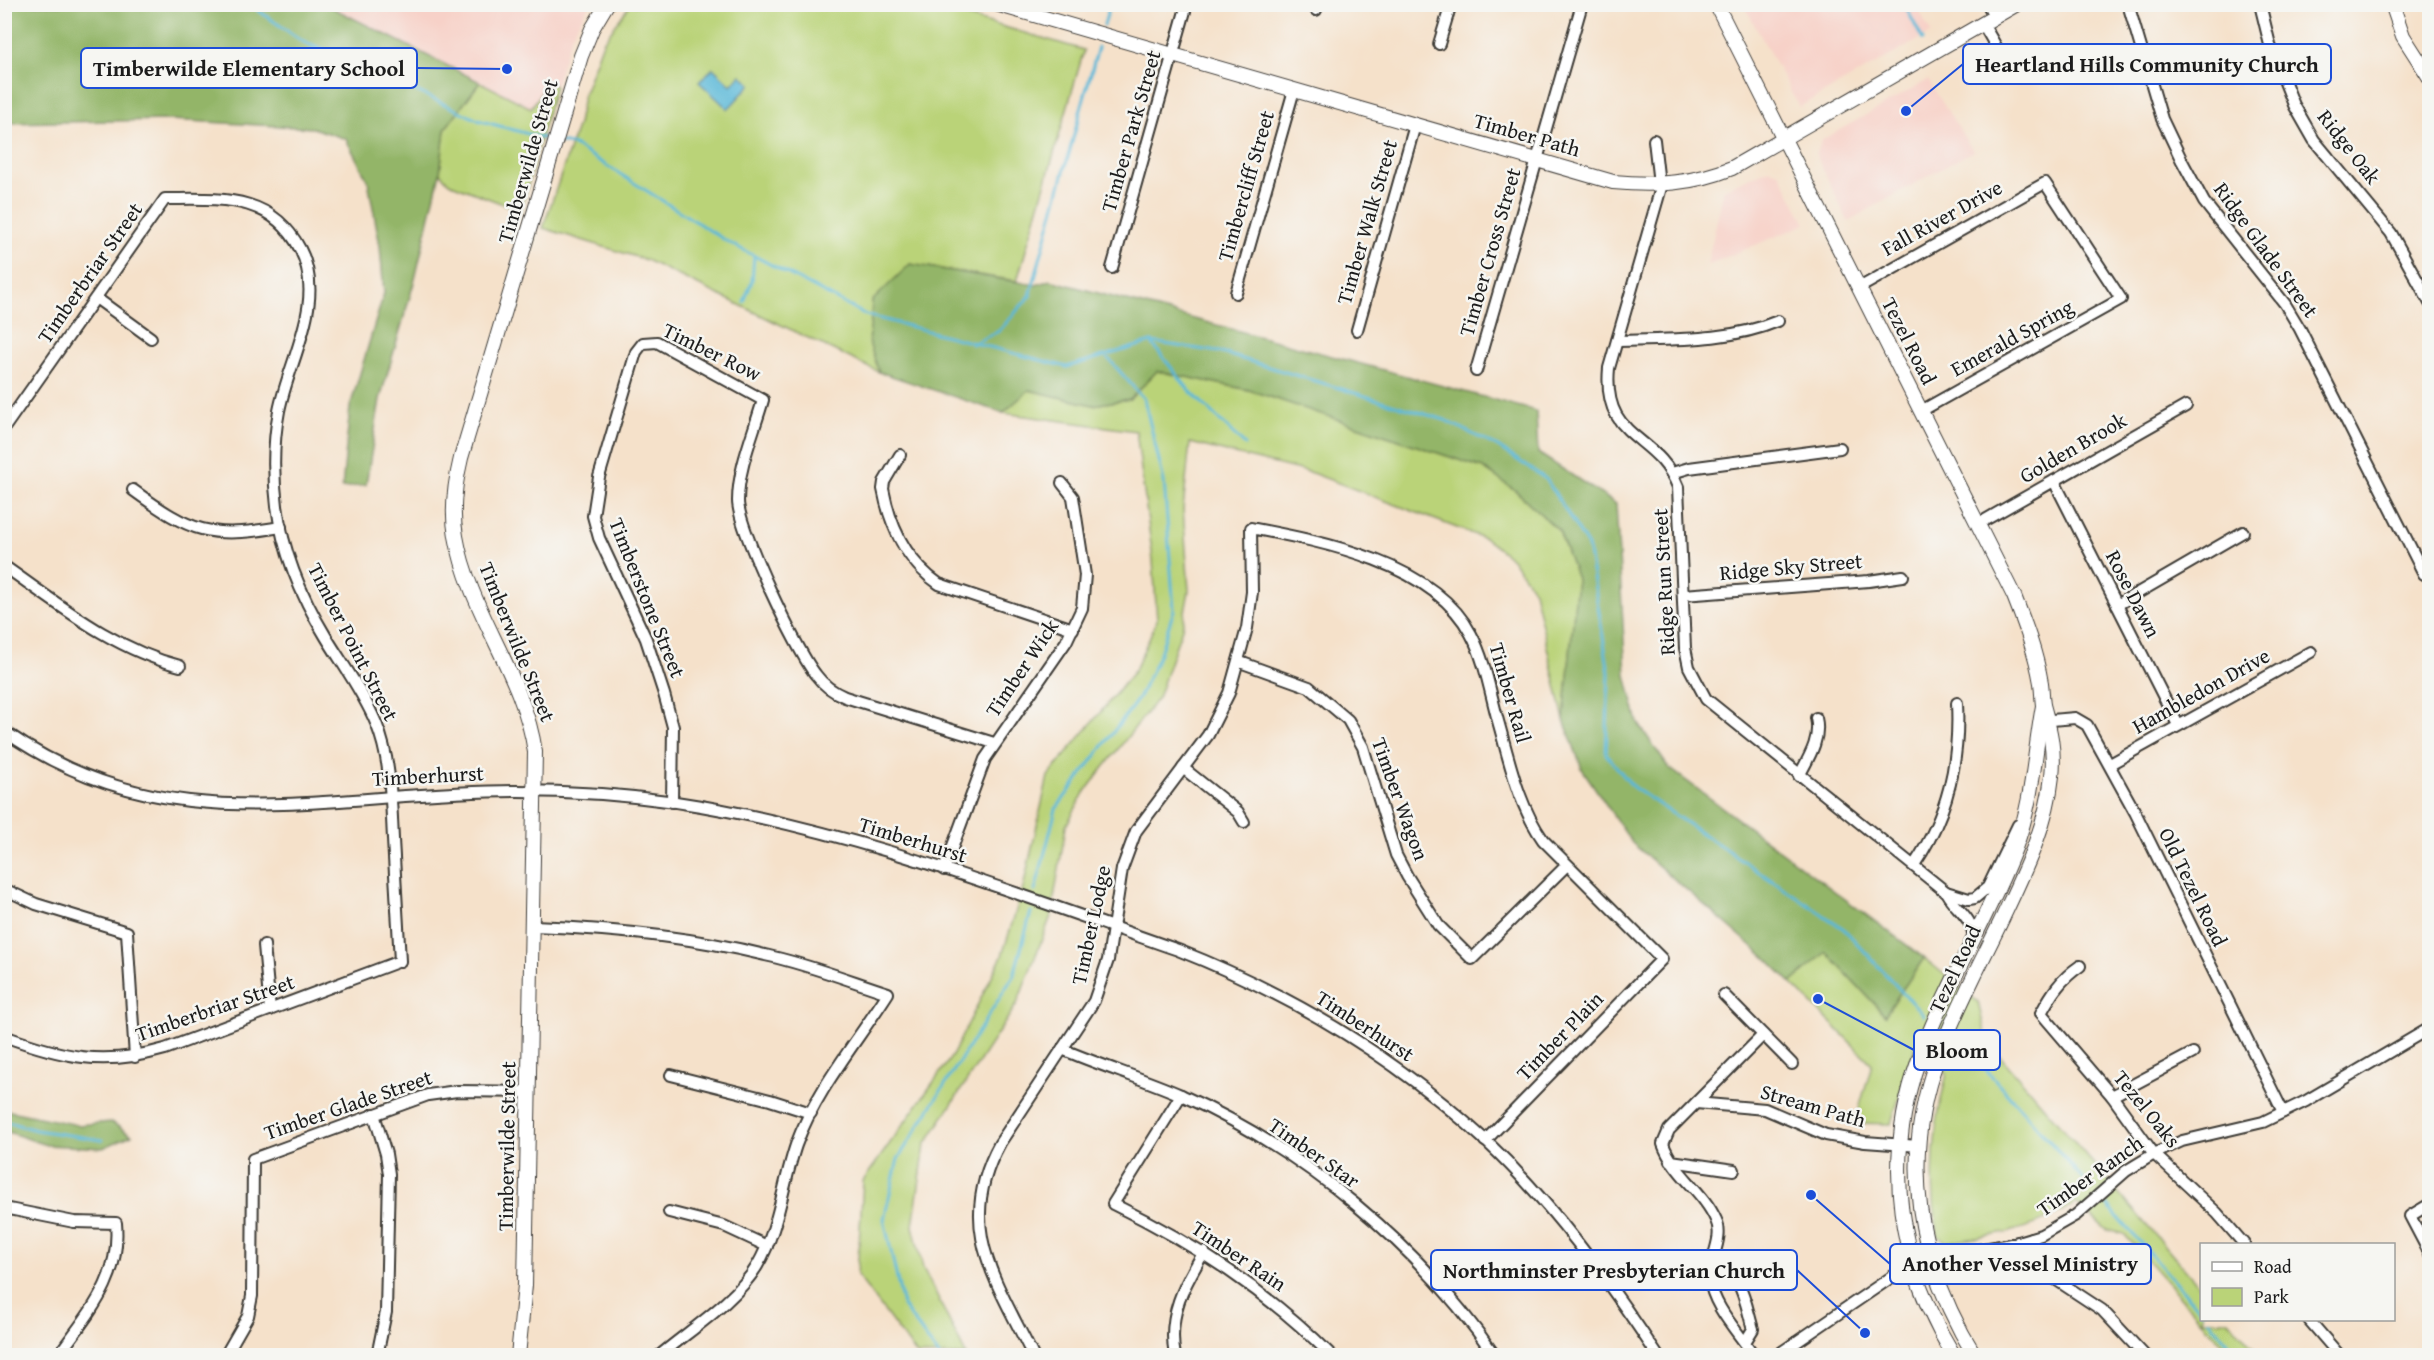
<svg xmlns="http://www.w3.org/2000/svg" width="2434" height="1360" font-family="'Gentium Book Plus',serif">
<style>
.built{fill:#f7d1c8}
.green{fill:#bad378;stroke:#6b784a;stroke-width:1.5}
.forest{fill:#93b568;stroke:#586842;stroke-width:1.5}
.water{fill:#59b8d8;stroke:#3a6a7a;stroke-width:1.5}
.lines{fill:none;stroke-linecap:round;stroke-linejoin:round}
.stream{stroke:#59b8d8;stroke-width:3}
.street-casing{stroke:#3d3a36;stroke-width:14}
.secondary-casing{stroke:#3d3a36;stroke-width:16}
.street{stroke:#fff;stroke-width:10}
.secondary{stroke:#fff;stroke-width:14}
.labels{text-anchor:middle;stroke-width:5;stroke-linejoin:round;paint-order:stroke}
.street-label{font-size:21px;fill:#1c1c1c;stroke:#f6f6f2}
.leader{fill:none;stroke:#1d4ed8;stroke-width:2}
.callout-dot{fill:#1d4ed8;stroke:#f6f6f2;stroke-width:2}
.callout{fill:#f6f6f2;stroke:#1d4ed8;stroke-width:2}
.callout-label{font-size:22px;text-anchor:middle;font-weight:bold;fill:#1c1c1c}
</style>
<rect width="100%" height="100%" fill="#f6f6f2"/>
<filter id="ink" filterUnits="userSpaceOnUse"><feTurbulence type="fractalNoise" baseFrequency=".0167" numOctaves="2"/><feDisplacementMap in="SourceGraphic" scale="12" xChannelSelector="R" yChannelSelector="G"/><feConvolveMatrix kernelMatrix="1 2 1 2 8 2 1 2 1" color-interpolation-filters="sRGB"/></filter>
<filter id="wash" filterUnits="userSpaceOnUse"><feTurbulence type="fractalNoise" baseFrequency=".008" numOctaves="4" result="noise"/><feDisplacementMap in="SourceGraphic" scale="24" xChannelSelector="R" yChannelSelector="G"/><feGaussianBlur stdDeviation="1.35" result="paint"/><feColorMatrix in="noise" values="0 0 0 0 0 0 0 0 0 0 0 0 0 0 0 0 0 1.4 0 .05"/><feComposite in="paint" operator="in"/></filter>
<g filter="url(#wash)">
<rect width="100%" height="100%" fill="#f5e1ca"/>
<g class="built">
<polygon points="327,5 589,5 572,34 555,86 549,82 531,108"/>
<polygon points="1744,5 1916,5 1931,33 1799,107"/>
<polygon points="1928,80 1973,151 1848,221 1816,155 1822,140"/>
<polygon points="1769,169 1779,172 1806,224 1707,265 1724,189"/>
</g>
<g class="green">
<polygon points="630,5 928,5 1084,50 1017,281 910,264 869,343 883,374 646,260 543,228 578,124 583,96 603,42"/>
<polygon points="549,81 555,86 521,211 449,183 440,173 445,129 480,82 531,108"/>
<polygon points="1157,371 1249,390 1483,468 1516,491 1559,531 1577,579 1564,720 1534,591 1512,559 1486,539 1312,473 1190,443 1183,509 1189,591 1182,628 1158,698 1084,793 1066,826 1051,916 1017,1004 925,1145 913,1226 923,1268 966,1355 917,1355 857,1275 863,1181 952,1056 1002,956 1023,888 1048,776 1135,670 1157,620 1153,560 1136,431 1003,413 1029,390 1093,405 1130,399"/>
<path d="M1826 952 1885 1015 1924 958 1978 1002 1987 1041 2201 1288 2202 1320H2229L2260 1355H2232L2124 1234 2107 1230 2076 1203C2036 1231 1994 1236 1947 1242L1938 1236C1929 1180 1932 1129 1947 1074L1915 1047 1891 1124 1855 1123 1872 1064 1791 983Z"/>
</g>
<g class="forest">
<polygon points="4,5 327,5 480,82 445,129 440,173 415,279 380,399 366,485 342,488 350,407 384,293 380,246 368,181 346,139 313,128 170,120 5,123"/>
<polygon points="910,264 1036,285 1050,280 1536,411 1538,453 1616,504 1626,675 1638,723 1668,767 1924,958 1885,1015 1826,952 1791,983 1765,957 1632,843 1582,769 1564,720 1577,579 1559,531 1516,491 1483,468 1249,390 1157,371 1130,399 1093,405 1029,390 1003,413 879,372 869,343 872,301"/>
<polygon points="5,1110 78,1125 111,1122 132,1135 103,1148 46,1145 5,1131"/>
</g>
<polygon class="water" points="713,68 731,85 741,75 751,84 728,109 699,82"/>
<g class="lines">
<g class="stream">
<polyline points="249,4 305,43 372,70 478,120 550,140"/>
<polyline points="1904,4 1923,40"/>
<polyline points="4,16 17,4"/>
<polyline points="1104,25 1110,4"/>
<polyline points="560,142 574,145 728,242 866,315 1067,367 1151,342 1219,352 1445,420 1498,447 1546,479 1588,546 1609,673 1606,754 1633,787 1844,929 1924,1016"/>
<polyline points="744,302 752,281 754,256"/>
<polyline points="1151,342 1189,390 1245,445"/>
<polyline points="972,344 999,331 1030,296 1098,47"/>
<polyline points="1035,891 1056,809 1138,699 1159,656 1174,610 1164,481 1144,399 1108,358"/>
<polyline points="1961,1041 2090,1187"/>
<polyline points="4,1121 36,1130 102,1140"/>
<polyline points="2107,1205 2202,1312"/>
<polyline points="2208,1320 2240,1356"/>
<polyline points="939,1356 903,1306 884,1219 898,1159 1014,975 1031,912"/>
</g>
</g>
</g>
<g filter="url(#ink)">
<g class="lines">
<g class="street-casing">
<g id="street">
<polyline points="1988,4 1994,17"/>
<polyline points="2128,4 2162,119 2182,161 2204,202 2285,304 2300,329 2424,574 2430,571"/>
<polyline points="2260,4 2270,45 2294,105 2314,140 2391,233 2430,303"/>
<polyline points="1316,10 1318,4"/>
<polyline points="1983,24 2001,55"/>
<polyline points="1439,44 1451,4"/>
<polyline points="1654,140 1659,184"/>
<path d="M1662 184 1609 368C1602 442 1656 431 1678 487L1685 648 1689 667 1706 699 1946 892C1957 912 1971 914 1974 939"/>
<polyline points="1112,268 1187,4"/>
<polyline points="1859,288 2045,183 2121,299 1921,411"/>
<polyline points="1236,293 1294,90"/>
<polyline points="96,298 151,338"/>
<polyline points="1357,330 1415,125"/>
<path d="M1617 341C1671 339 1728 342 1778 321"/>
<polyline points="1476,371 1582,4"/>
<path d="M4 428 165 199C219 199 271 193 300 249 327 301 289 359 279 411 273 442 273 475 277 506 283 553 301 596 326 637 343 665 363 692 376 723 391 759 391 800 393 839 395 880 398 921 400 961L165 1049C103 1067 62 1057 4 1036"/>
<path d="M900 455 884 482 883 489C890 526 907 562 939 584L1073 629"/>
<polyline points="1672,473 1689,468 1840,448"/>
<polyline points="2054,481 2178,725"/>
<path d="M133 490C192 533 209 539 281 527"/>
<polyline points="1978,524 2186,406"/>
<path d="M4 566C60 605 113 649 180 666"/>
<polyline points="1683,595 1869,581 1903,576"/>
<polyline points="2117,605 2243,532"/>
<polyline points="1240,662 1309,687 1348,720 1363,747 1396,855 1407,876 1438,925 1472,959 1567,865"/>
<polyline points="2040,721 2075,718 2087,725 2135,812 2283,1112"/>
<path d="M4 731C170 848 334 790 518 791 570 791 625 795 676 802 849 828 1014 893 1178 950 1290 994 1396 1058 1485 1140 1552 1203 1607 1279 1658 1356"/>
<polyline points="2110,764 2311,652"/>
<polyline points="1183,768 1238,812 1244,822"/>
<path d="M1799 776C1809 757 1821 739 1816 718"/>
<path d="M672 802 673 727 664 694 646 639 599 538 593 516 599 477 636 352 643 343 657 342 763 400C754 432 738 468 738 501 738 528 797 652 816 675 824 686 833 692 845 697L994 743"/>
<path d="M1914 865C1948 815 1960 762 1957 703"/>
<polyline points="944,870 985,759 1066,642 1082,608 1085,575 1073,497 1062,483"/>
<polyline points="4,889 36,904 127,932 135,1057"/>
<polyline points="1946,892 1969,899 1975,898 1988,887 2018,825"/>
<path d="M533 926C611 929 689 936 765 955 807 964 848 980 888 993 857 1042 816 1090 796 1145 782 1186 779 1229 757 1266 737 1300 690 1330 659 1356"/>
<polyline points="264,945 270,1010"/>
<path d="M2080 966C2061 979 2052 993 2041 1013L2112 1096 2154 1154 2217 1213 2244 1244"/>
<polyline points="1724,995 1792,1064"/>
<path d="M1062 1049C1101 1066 1142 1078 1181 1095 1304 1150 1419 1245 1495 1356"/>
<polyline points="671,1075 770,1100 811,1113"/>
<path d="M1181 1095 1113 1204C1195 1244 1267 1291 1332 1356"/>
<polyline points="2112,1096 2193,1053"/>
<polyline points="1696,1103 1765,1109 1826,1135 1865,1142 1919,1146"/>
<polyline points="374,1114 386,1154 389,1174 386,1312 377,1356"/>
<polyline points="1671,1161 1734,1170"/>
<polyline points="2430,1204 2410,1216 2430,1254"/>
<path d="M4 1208 74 1222 116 1223C121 1280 89 1312 58 1356"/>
<polyline points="669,1212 724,1226 767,1246"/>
<polyline points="2031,1238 2044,1266 2052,1277 2102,1310 2145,1356"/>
<path d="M1713 1260C1742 1271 1745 1302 1753 1329L1745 1342"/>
<polyline points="2309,1320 2340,1356"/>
<polyline points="225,1356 248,1316 252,1296 253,1159 428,1095 457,1091 528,1092"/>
<path d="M1033 1356C996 1280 954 1226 1000 1143L1094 1001 1108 960 1122 869 1136 831 1208 735 1229 693 1247 628 1252 592 1251 528C1324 542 1434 563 1471 634 1485 660 1490 692 1498 721 1510 763 1518 804 1543 840L1662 959 1485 1141"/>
<path d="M1175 1356C1167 1315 1184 1285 1204 1252"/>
<path d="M1754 1356C1740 1334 1712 1306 1710 1279 1708 1260 1725 1239 1716 1220 1704 1192 1674 1174 1663 1144L1669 1130 1763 1035"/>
<polyline points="1776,1356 1902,1270 1929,1259 2011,1244 2041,1235 2076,1215 2126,1171 2154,1154 2182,1141 2263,1122 2306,1101 2430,1028"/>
</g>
</g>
<g class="secondary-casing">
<g id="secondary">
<path d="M996 4 1613 182C1655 186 1693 184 1732 168L2017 4"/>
<path d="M1716 4 2014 596C2025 624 2036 653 2041 683 2042 690 2042 698 2043 705 2050 730 2055 750 2052 776 2047 826 2024 872 2003 917 1981 963 1956 1009 1938 1057 1899 1161 1918 1263 1975 1356"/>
<polyline points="2392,4 2403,36 2430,78"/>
<path d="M518 1356 525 1285 535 752C524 675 469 612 456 536 451 510 455 483 461 458L581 56 592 29 607 4"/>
<path d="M1954 1356C1898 1264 1882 1162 1919 1059 1945 987 1987 920 2015 848 2033 802 2034 754 2043 706"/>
</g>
</g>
<use href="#street" class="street"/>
<use href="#secondary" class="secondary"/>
</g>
</g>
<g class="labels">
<g class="street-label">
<text transform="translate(1131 131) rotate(-74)" y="7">Timber Park Street</text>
<text transform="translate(1527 135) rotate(16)" y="7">Timber Path</text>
<text transform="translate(2349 147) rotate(52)" y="7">Ridge Oak</text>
<text transform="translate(528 161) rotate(-74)" y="7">Timberwilde Street</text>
<text transform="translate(1246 186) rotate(-74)" y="7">Timbercliff Street</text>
<text transform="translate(1942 218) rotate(-29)" y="7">Fall River Drive</text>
<text transform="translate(1367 222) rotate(-74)" y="7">Timber Walk Street</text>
<text transform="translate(2266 250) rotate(54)" y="7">Ridge Glade Street</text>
<text transform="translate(1490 252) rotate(-74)" y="7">Timber Cross Street</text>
<text transform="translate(90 273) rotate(-55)" y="7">Timberbriar Street</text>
<text transform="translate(2012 338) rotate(-29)" y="7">Emerald Spring</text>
<text transform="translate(1909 341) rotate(63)" y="7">Tezel Road</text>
<text transform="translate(712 352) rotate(26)" y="7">Timber Row</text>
<text transform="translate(2073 448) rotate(-30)" y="7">Golden Brook</text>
<text transform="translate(1791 567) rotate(-5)" y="7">Ridge Sky Street</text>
<text transform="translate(1664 582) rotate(-93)" y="7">Ridge Run Street</text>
<text transform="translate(2133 594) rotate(63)" y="7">Rose Dawn</text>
<text transform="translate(647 598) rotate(68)" y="7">Timberstone Street</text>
<text transform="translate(353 642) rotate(63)" y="7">Timber Point Street</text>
<text transform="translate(517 642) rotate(68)" y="7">Timberwilde Street</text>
<text transform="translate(1022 668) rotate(-56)" y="7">Timber Wick</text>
<text transform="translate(2201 691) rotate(-29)" y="7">Hambledon Drive</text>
<text transform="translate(1510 693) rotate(74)" y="7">Timber Rail</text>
<text transform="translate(428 776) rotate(-3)" y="7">Timberhurst</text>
<text transform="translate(1400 799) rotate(70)" y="7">Timber Wagon</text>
<text transform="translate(913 840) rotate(17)" y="7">Timberhurst</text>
<text transform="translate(2193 887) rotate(64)" y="7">Old Tezel Road</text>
<text transform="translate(1091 925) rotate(-78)" y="7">Timber Lodge</text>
<text transform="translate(1955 969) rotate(-65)" y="7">Tezel Road</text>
<text transform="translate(215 1008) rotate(-19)" y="7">Timberbriar Street</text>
<text transform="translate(1365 1026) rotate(33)" y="7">Timberhurst</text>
<text transform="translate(1560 1036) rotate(-46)" y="7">Timber Plain</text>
<text transform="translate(348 1105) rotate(-19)" y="7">Timber Glade Street</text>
<text transform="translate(1813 1106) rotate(16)" y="7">Stream Path</text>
<text transform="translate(2147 1109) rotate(51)" y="7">Tezel Oaks</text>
<text transform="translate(507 1146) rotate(-89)" y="7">Timberwilde Street</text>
<text transform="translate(1314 1153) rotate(35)" y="7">Timber Star</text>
<text transform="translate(2090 1176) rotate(-35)" y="7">Timber Ranch</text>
<text transform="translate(1239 1256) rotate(34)" y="7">Timber Rain</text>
</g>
</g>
<path class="leader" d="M1906 111L1963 64M507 69L417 68M1818 999L1914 1050M1811 1195L1890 1264M1865 1333L1797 1270"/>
<g class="callout-dot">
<circle cx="1906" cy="111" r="6"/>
<circle cx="507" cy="69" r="6"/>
<circle cx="1818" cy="999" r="6"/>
<circle cx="1811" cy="1195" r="6"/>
<circle cx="1865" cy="1333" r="6"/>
</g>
<g class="callout">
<rect x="1963" y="44" width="368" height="40" rx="6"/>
<rect x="81" y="48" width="336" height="40" rx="6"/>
<rect x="1914" y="1030" width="86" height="40" rx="6"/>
<rect x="1890" y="1244" width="261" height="40" rx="6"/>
<rect x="1431" y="1250" width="366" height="40" rx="6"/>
</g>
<g class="callout-label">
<text x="2147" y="72">Heartland Hills Community Church</text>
<text x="249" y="76">Timberwilde Elementary School</text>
<text x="1957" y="1058">Bloom</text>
<text x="2020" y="1271">Another Vessel Ministry</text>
<text x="1614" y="1278">Northminster Presbyterian Church</text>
</g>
<rect width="2434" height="1360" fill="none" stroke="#f6f6f2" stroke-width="24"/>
<rect x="2200" y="1243" width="195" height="78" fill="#f6f6f2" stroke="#9f9f9c" stroke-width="1.5"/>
<rect x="2212" y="1262" width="30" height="9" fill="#ffffff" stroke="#9f9f9c" stroke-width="1.5"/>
<text x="2254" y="1273" font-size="18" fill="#1c1c1c">Road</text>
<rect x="2212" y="1288" width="30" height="18" fill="#bad378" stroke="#9f9f9c" stroke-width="1.5"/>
<text x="2254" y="1303" font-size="18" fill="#1c1c1c">Park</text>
</svg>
